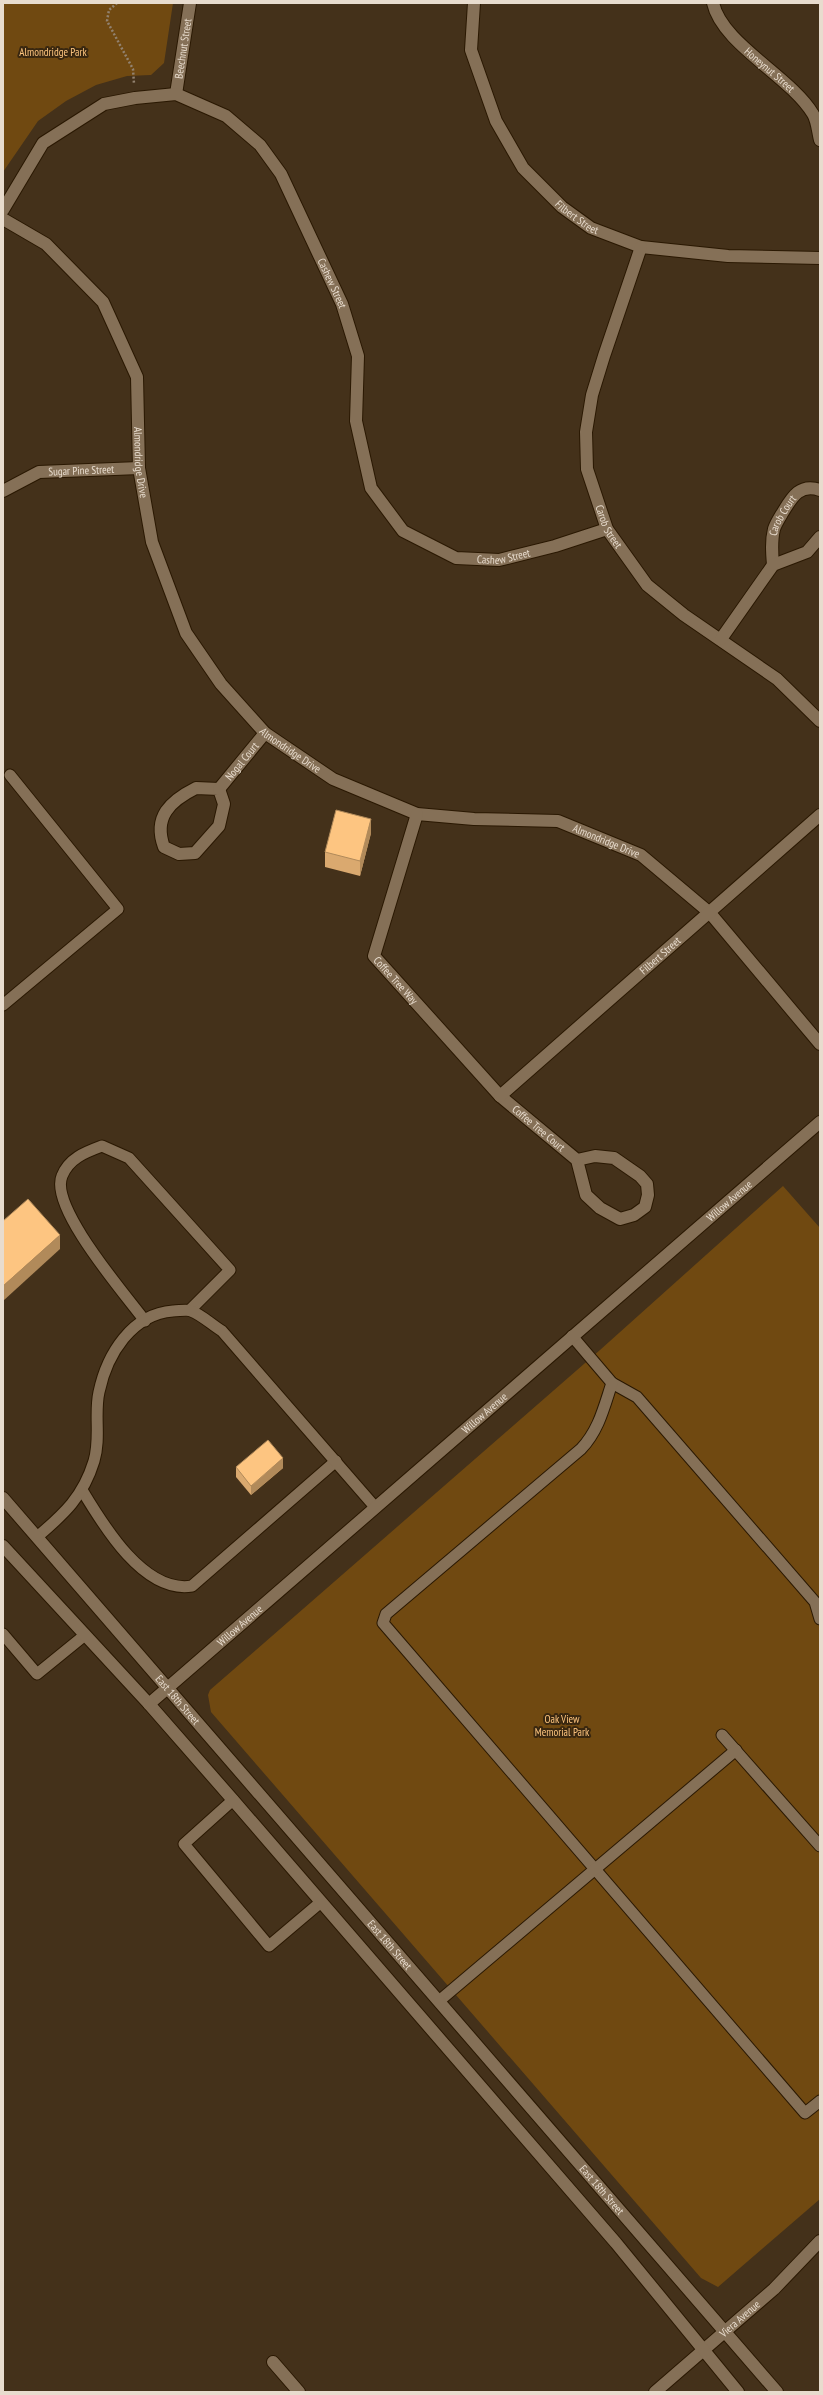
<svg xmlns="http://www.w3.org/2000/svg" width="823" height="2395" font-family="'PT Sans Narrow',sans-serif">
<style>
.green{fill:#704911}
.lines{fill:none;stroke-linecap:round;stroke-linejoin:round}
.service-casing{stroke:#2a1802;stroke-width:13}
.minor-casing{stroke:#2a1802;stroke-width:14}
.tertiary-casing{stroke:#2a1802;stroke-width:14}
.secondary-casing{stroke:#2a1802;stroke-width:14}
.path{stroke:#928270;stroke-width:2.5;stroke-dasharray:2 2;stroke-linecap:butt}
.service{stroke:#857057;stroke-width:11}
.minor{stroke:#857057;stroke-width:12}
.tertiary{stroke:#857057;stroke-width:12}
.secondary{stroke:#857057;stroke-width:12}
.wall{fill:#daa96f}
.shaded-wall{fill:#b18a5a}
.building{fill:#fdc581;stroke:#b18a5a}
.labels{text-anchor:middle;stroke-width:4;stroke-linejoin:round;paint-order:stroke}
.street-label{font-size:11px;fill:#e8dcce;stroke:#392710}
.park-label{font-size:11px;fill:#fec57f;stroke:#392710}
</style>
<rect width="100%" height="100%" fill="#44311a"/>
<g class="green">
<polygon points="3,3 173,3 164,63 151,75 127,76 96,85 66,101 38,121 3,172"/>
<polygon points="783,1186 820,1228 820,2199 718,2287 701,2278 211,1712 208,1695 210,1690 600,1350"/>
</g>
<g class="lines">
<g class="service-casing">
<g id="service">
<polyline points="3,1005 118,909 10,775"/>
<path d="M145 1321C125 1294 49 1207 62 1176 69 1158 86 1152 102 1146L129 1158 230 1270 190 1310"/>
<polyline points="572,1336 612,1383 637,1397 815,1602 820,1619"/>
<path d="M612 1383C604 1407 599 1430 581 1449L386 1614 383 1623 805 2113 820 2101"/>
<path d="M82 1490C103 1525 144 1594 192 1586L336 1461"/>
<path d="M37 1537C64 1514 83 1497 94 1461 101 1438 94 1414 99 1392 107 1354 132 1314 173 1311 179 1311 187 1309 191 1311 202 1315 212 1325 222 1331L375 1507"/>
<polyline points="3,1634 37,1674 85,1635"/>
<polyline points="722,1735 820,1846"/>
<polyline points="233,1800 184,1844 269,1946 321,1902"/>
<polyline points="439,2001 736,1750"/>
</g>
</g>
<g class="minor-casing">
<g id="minor">
<path id="s1" d="M474 3 471 50 496 121 523 168 562 207 591 228 641 247 728 256 820 258"/>
<path id="s2" d="M713 3C722 44 790 76 813 114 817 120 818 132 820 140"/>
<path id="s3" d="M176 94 190 3"/>
<path id="s4" d="M3 210 43 143 104 104 135 98 176 94 226 116 260 145 281 174 342 304 358 356 356 421 371 488 403 531 456 558 499 560 555 546 607 529"/>
<path id="s5" d="M3 219 46 244 103 302 137 377 139 468 152 542 186 633 221 684 265 733 333 779 417 814 474 819 558 821 641 855 710 913 820 1044"/>
<path id="s6" d="M641 247 604 356 592 395 586 432 587 469 607 529 647 585 684 615 777 679 820 721"/>
<path id="s7" d="M3 491 39 472 139 468"/>
<path id="s8" d="M773 565C772 553 771 541 774 529 776 523 780 517 783 512 792 497 800 483 820 490"/>
<polyline points="721,639 773,565 807,552 820,537"/>
<path d="M196 788 219 789 224 804 219 826 195 853 179 854 164 847C153 817 170 801 196 788Z"/>
<path id="s9" d="M219 789 265 733"/>
<path id="s10" d="M417 814 374 956 500 1096 577 1160 586 1195 600 1208 620 1219 634 1215 645 1207 648 1195 647 1184 640 1176 614 1158 595 1156 577 1160"/>
<path id="s11" d="M500 1096 820 815"/>
<path id="s12" d="M149 1704 820 1122"/>
<polyline points="273,2362 299,2392"/>
</g>
</g>
<g class="tertiary-casing">
<g id="tertiary">
<path id="s13" d="M655 2392 774 2289 820 2241"/>
</g>
</g>
<g class="secondary-casing">
<g id="secondary">
<path id="s14" d="M3 1498 777 2392"/>
<polyline points="3,1546 149,1704 233,1800 616,2243 738,2392"/>
</g>
</g>
<polyline class="path" points="117,3 109,10 107,21 133,69 134,84"/>
<use href="#service" class="service"/>
<use href="#minor" class="minor"/>
<use href="#tertiary" class="tertiary"/>
<use href="#secondary" class="secondary"/>
</g>
<g class="wall">
<polygon points="371,833 360,876 325,867 325,852"/>
<polygon points="236,1467 283,1468 251,1495 236,1477"/>
</g>
<g class="shaded-wall">
<polygon points="371,819 371,833 360,876 360,861"/>
<polygon points="60,1235 60,1249 3,1301 3,1286"/>
<polygon points="283,1458 283,1468 251,1495 251,1486"/>
</g>
<g class="building">
<polygon points="336,810 371,819 360,861 325,852"/>
<polygon points="28,1199 60,1235 3,1286 3,1221"/>
<polygon points="268,1440 283,1458 251,1486 236,1467"/>
</g>
<g class="labels">
<g class="street-label">
<text dy="4" stroke="none"><textPath href="#s3" startOffset="46">Beechnut Street</textPath></text>
<text dy="4" stroke="none"><textPath href="#s2" startOffset="89">Honeynut Street</textPath></text>
<text dy="4" stroke="none"><textPath href="#s1" startOffset="250">Filbert Street</textPath></text>
<text dy="4" stroke="none"><textPath href="#s4" startOffset="479">Cashew Street</textPath></text>
<text dy="4" stroke="none"><textPath href="#s5" startOffset="299">Almondridge Drive</textPath></text>
<text dy="4" stroke="none"><textPath href="#s7" startOffset="83">Sugar Pine Street</textPath></text>
<text dy="4" stroke="none"><textPath href="#s8" startOffset="52">Carob Court</textPath></text>
<text dy="4" stroke="none"><textPath href="#s6" startOffset="292">Carob Street</textPath></text>
<text dy="4" stroke="none"><textPath href="#s4" startOffset="851">Cashew Street</textPath></text>
<text dy="4" stroke="none"><textPath href="#s5" startOffset="635">Almondridge Drive</textPath></text>
<text dy="4" stroke="none"><textPath href="#s9" startOffset="36">Nogal Court</textPath></text>
<text dy="4" stroke="none"><textPath href="#s5" startOffset="971">Almondridge Drive</textPath></text>
<text dy="4" stroke="none"><textPath href="#s11" startOffset="213">Filbert Street</textPath></text>
<text dy="4" stroke="none"><textPath href="#s10" startOffset="181">Coffee Tree Way</textPath></text>
<text dy="4" stroke="none"><textPath href="#s10" startOffset="387">Coffee Tree Court</textPath></text>
<text dy="4" stroke="none"><textPath href="#s12" startOffset="768">Willow Avenue</textPath></text>
<text dy="4" stroke="none"><textPath href="#s12" startOffset="444">Willow Avenue</textPath></text>
<text dy="4" stroke="none"><textPath href="#s12" startOffset="120">Willow Avenue</textPath></text>
<text dy="4" stroke="none"><textPath href="#s14" startOffset="267">East 18th Street</textPath></text>
<text dy="4" stroke="none"><textPath href="#s14" startOffset="591">East 18th Street</textPath></text>
<text dy="4" stroke="none"><textPath href="#s14" startOffset="915">East 18th Street</textPath></text>
<text dy="4" stroke="none"><textPath href="#s13" startOffset="112">Viera Avenue</textPath></text>
</g>
<g class="park-label">
<text x="53" y="56">Almondridge Park</text>
<text x="562" y="1723">Oak View<tspan x="562" dy="13">Memorial Park</tspan></text>
</g>
</g>
<rect width="823" height="2395" fill="none" stroke="#e8dcce" stroke-width="8"/>
</svg>
